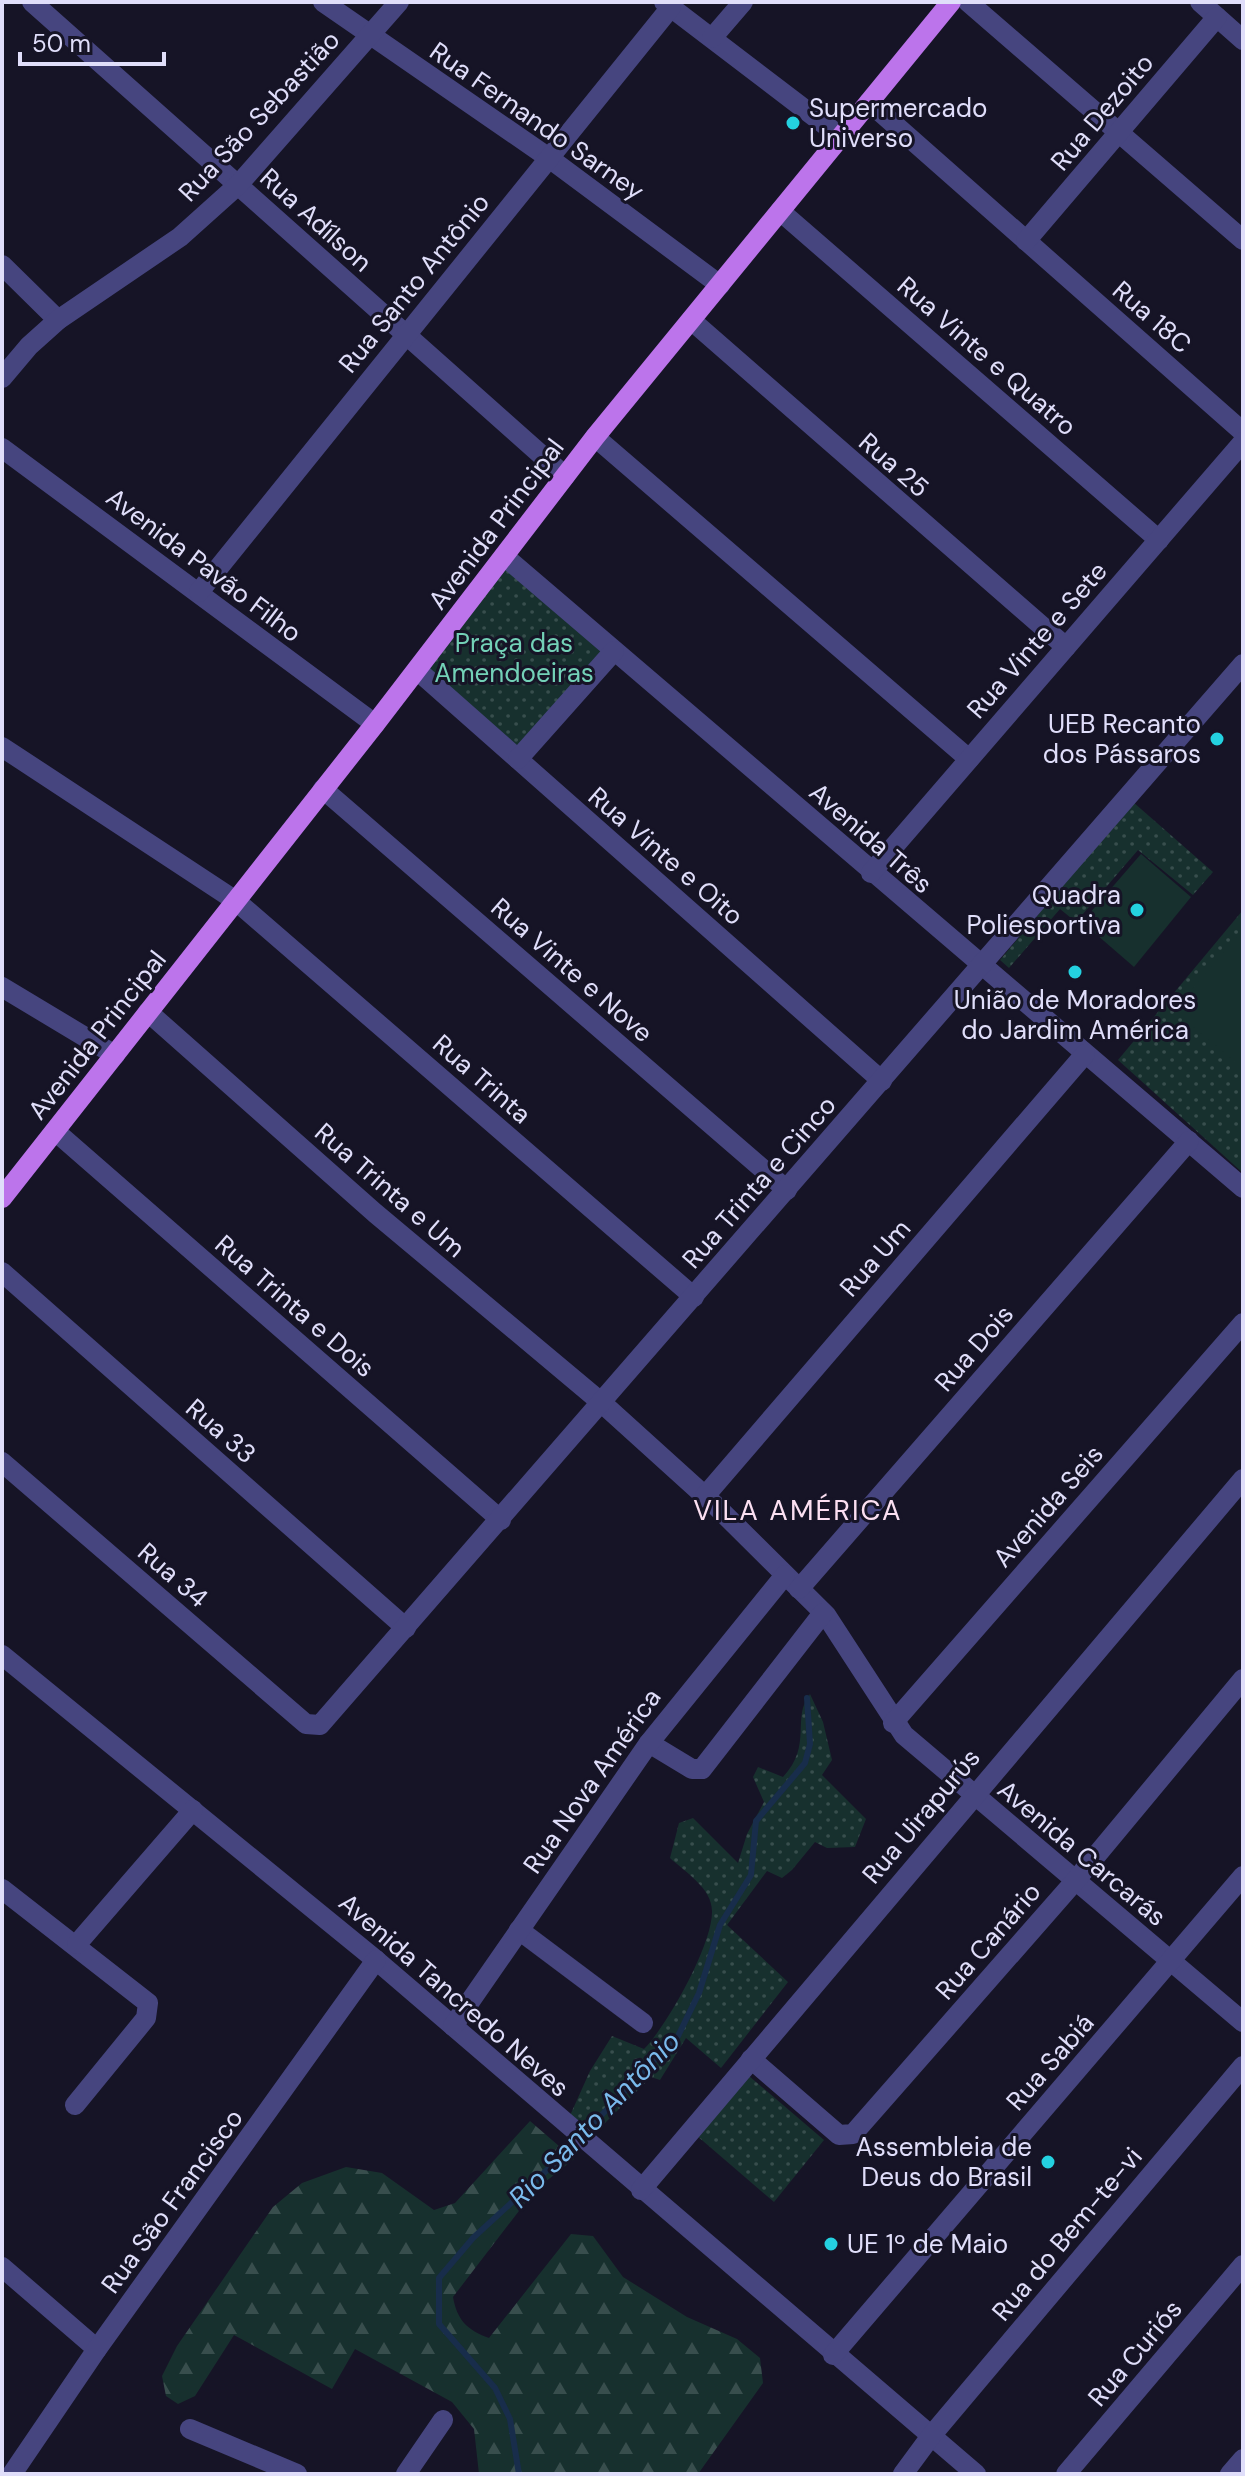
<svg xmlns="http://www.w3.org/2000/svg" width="1245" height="2476" font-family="'DM Sans',sans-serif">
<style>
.green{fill:url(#green-dots)}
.forest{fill:url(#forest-firs)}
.pitch{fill:#17302e}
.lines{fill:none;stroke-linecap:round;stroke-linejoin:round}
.stream{stroke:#182d4b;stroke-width:6}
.minor{stroke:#46457f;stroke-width:20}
.major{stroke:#bc74eb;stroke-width:20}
.poi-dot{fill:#24d1e0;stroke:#161426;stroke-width:3}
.labels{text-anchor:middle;stroke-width:6;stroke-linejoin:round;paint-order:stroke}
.poi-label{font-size:26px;fill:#e0defa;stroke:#161426;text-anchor:end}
.street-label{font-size:26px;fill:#e0defa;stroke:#161426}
.park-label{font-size:26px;fill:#73d1b7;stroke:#161426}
.neighbourhood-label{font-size:28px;letter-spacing:2px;fill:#fbdff1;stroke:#161426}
.water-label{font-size:28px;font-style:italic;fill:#7abaec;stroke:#161426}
</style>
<defs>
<pattern id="green-dots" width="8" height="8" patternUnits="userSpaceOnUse" patternTransform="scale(2)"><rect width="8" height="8" fill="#17302e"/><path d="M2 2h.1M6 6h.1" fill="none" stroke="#384e4d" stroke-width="1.8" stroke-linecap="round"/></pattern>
<pattern id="forest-firs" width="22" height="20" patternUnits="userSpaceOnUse" patternTransform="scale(2)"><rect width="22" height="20" fill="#17302e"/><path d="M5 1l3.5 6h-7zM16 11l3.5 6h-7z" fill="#384e4d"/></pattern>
</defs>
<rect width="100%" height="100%" fill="#161426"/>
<g class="green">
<polygon points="505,558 611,651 518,755 419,670"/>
<polygon points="1133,802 1213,872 1193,895 1138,850 1076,922 1060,909 1009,968 1000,960"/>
<polygon points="1243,910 1243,1173 1118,1060"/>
<path d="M810 1694 823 1722 832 1760 822 1775 866 1819 855 1847 827 1848 815 1842 792 1870 782 1878 767 1871 727 1925 788 1982 721 2068 686 2038 660 2080 651 2077 592 2136 568 2120 590 2071 612 2036 644 2049C667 2026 713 1944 712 1911 712 1888 685 1872 670 1858L679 1823 693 1818 738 1863 747 1834 764 1802 753 1777 758 1767 783 1777C813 1745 791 1718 810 1694Z"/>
<polygon points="749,2076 824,2140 774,2202 696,2135"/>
</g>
<path class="forest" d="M530 2121 574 2159 535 2190 453 2297C457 2320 467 2330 489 2338L571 2234 593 2236 623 2277 687 2317 737 2339 760 2358 763 2383 698 2474H479L474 2429 452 2402 355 2349 332 2389 234 2335 195 2396 178 2404 166 2396 162 2376 177 2346 273 2207 302 2183 346 2167 382 2173 434 2210 455 2203Z"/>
<g class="pitch">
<polygon points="1141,854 1191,897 1134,967 1082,922"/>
<polygon points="1243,930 1243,1069 1174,1010"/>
</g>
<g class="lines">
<polyline class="stream" points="519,2474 510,2419 495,2388 439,2324 439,2278 473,2238 559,2159 678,2036 699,1993 720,1925 751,1875 756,1821 805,1763 810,1744 807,1698"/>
<g class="minor">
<polyline points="32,2 565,476"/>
<polyline points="323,2 549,158 720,285"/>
<polyline points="664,2 841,137"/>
<polyline points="968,2 1243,240"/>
<polyline points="1200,2 1243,40"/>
<polyline points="712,38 743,2"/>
<polyline points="869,102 1243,432"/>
<polyline points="780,211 1159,540"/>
<polyline points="1026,241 1217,17"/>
<polyline points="2,265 58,320"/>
<polyline points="691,320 1066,647"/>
<polyline points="2,378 29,346 58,320 180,237 238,185 399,2"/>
<polyline points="595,437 969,759"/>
<polyline points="2,448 375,724"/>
<polyline points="504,556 1243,1188"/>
<polyline points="199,592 671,7"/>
<polyline points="417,670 882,1081"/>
<polyline points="2,747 236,901 694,1297"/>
<polyline points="518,759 614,651"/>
<polyline points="323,789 787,1190"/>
<polyline points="871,873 1243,442"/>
<polyline points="2,987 115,1055"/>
<polyline points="148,1012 375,1213 602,1403 717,1507 826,1615 904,1735 1243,2022"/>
<polyline points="55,1131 501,1520"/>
<polyline points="2,1272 406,1628"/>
<polyline points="2,1462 306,1724 320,1725 1243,664"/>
<polyline points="705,1496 1085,1054"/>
<polyline points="799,1589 1189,1141"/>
<polyline points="2,1655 376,1960 976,2474"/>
<polyline points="893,1723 1243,1323"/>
<polyline points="649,1743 692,1769 702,1769 823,1613"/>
<polyline points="2,1889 148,2003 146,2018 75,2105"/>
<polyline points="519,1930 643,2023"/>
<polyline points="77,1944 193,1810"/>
<polyline points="453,2026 649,1743 785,1575"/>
<polyline points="751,2059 839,2135 853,2134 1075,1881 1243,1679"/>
<polyline points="641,2190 1243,1479"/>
<polyline points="2,2267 97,2349"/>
<polyline points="833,2355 1243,1876"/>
<polyline points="190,2429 297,2474"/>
<polyline points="12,2474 97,2349 376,1960"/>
<polyline points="406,2474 443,2420"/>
<polyline points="903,2474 931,2436 1243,2066"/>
<polyline points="1066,2474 1243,2265"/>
<polyline points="1230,2474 1243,2459"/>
</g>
<polyline class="major" points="2,1198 375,724 595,437 951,2"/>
</g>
<g class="poi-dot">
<circle cx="793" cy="123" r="8"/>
<circle cx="1217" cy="739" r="8"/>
<circle cx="1137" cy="910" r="8"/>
<circle cx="1075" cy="972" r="8"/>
<circle cx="1048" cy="2162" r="8"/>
<circle cx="831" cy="2244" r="8"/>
</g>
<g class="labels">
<g class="poi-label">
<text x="809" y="117" text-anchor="start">Supermercado<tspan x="809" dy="30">Universo</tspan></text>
<text x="1201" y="733">UEB Recanto<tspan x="1201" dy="30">dos Pássaros</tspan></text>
<text x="1121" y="904">Quadra<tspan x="1121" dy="30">Poliesportiva</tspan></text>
<text x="1075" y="1009" text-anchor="middle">União de Moradores<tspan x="1075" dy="30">do Jardim América</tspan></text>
<text x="1032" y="2156">Assembleia de<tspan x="1032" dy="30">Deus do Brasil</tspan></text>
<text x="847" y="2253" text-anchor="start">UE 1º de Maio</text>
</g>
<g class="street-label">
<text transform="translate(1102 112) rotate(-50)" y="9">Rua Dezoito</text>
<text transform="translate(259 116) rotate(-47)" y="9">Rua São Sebastião</text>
<text transform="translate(537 121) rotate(35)" y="9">Rua Fernando Sarney</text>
<text transform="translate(316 220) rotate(42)" y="9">Rua Adílson</text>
<text transform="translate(414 283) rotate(-51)" y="9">Rua Santo Antônio</text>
<text transform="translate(1152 317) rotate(41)" y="9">Rua 18C</text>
<text transform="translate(987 356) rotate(41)" y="9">Rua Vinte e Quatro</text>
<text transform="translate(894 465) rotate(41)" y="9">Rua 25</text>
<text transform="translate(496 524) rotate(-53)" y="9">Avenida Principal</text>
<text transform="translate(204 565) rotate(37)" y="9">Avenida Pavão Filho</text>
<text transform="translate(1037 640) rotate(-49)" y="9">Rua Vinte e Sete</text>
<text transform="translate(871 838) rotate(41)" y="9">Avenida Três</text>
<text transform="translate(666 856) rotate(41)" y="9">Rua Vinte e Oito</text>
<text transform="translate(572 970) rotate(41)" y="9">Rua Vinte e Nove</text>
<text transform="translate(97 1035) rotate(-52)" y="9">Avenida Principal</text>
<text transform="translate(482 1079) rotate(41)" y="9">Rua Trinta</text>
<text transform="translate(759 1182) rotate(-49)" y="9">Rua Trinta e Cinco</text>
<text transform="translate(390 1190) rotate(41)" y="9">Rua Trinta e Um</text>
<text transform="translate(875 1258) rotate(-49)" y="9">Rua Um</text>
<text transform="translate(295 1306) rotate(41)" y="9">Rua Trinta e Dois</text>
<text transform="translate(974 1348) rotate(-49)" y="9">Rua Dois</text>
<text transform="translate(221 1431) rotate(41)" y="9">Rua 33</text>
<text transform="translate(1048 1506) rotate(-49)" y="9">Avenida Seis</text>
<text transform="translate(173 1575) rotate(41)" y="9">Rua 34</text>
<text transform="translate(592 1781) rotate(-55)" y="9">Rua Nova América</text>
<text transform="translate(921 1816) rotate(-50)" y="9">Rua Uirapurύs</text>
<text transform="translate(1082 1853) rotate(40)" y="9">Avenida Carcarás</text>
<text transform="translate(988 1941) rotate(-49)" y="9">Rua Canário</text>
<text transform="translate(454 1995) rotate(41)" y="9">Avenida Tancredo Neves</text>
<text transform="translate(1050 2062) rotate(-49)" y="9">Rua Sabiá</text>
<text transform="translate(172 2201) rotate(-54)" y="9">Rua São Francisco</text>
<text transform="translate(1067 2234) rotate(-50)" y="9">Rua do Bem-te-vi</text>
<text transform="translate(1135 2353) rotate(-50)" y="9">Rua Curiós</text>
</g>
<g class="park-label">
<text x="514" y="652">Praça das<tspan x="514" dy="30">Amendoeiras</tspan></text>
</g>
<g class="neighbourhood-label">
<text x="798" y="1520">VILA AMÉRICA</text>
</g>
<g class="water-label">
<text transform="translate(594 2119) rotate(-46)" y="10">Rio Santo Antônio</text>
</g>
</g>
<rect width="1245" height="2476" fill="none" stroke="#e0defa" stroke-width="8"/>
<path d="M20 52v12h144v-12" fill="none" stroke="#e0defa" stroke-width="4"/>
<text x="32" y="52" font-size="24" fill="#e0defa" stroke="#161426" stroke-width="6" paint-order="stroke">50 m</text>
</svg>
